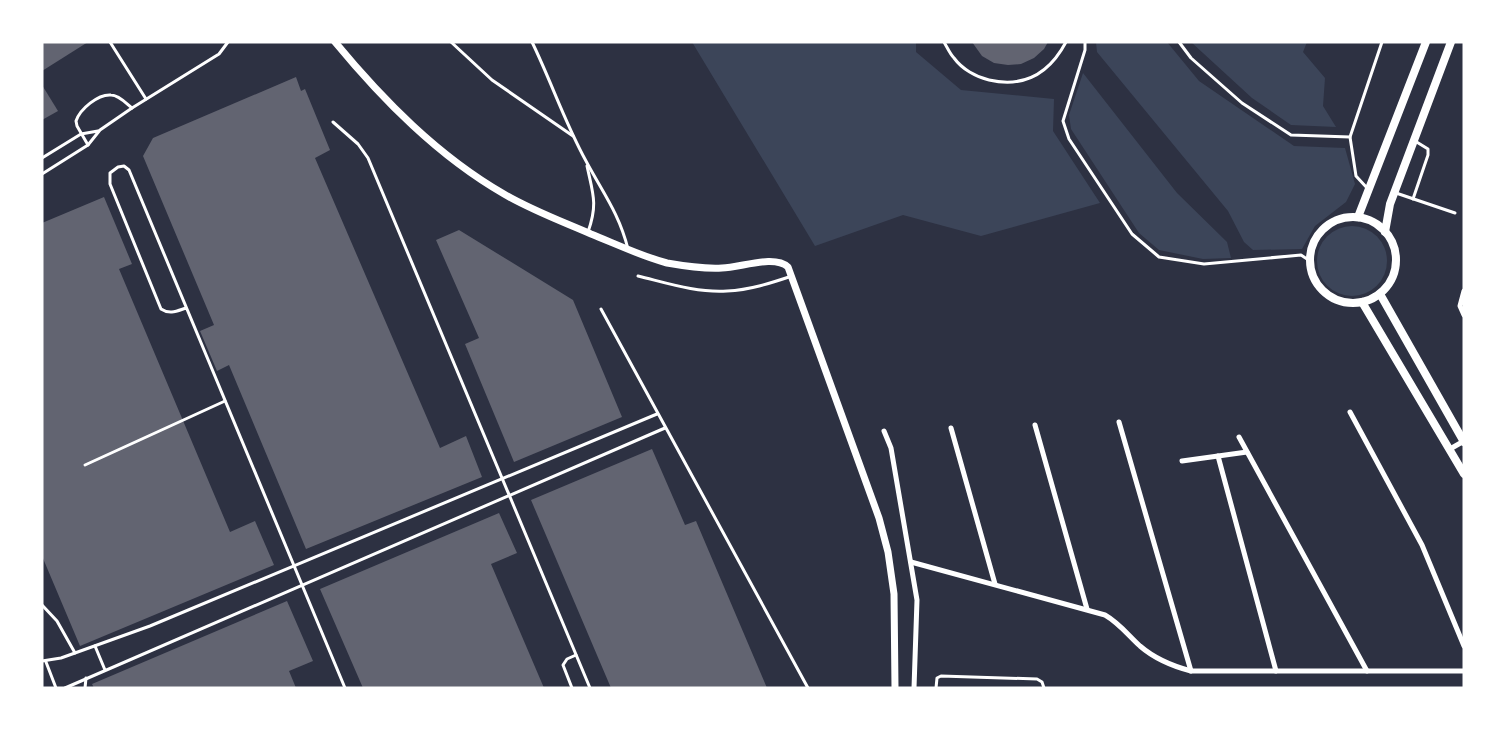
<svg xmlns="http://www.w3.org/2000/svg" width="1506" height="730" font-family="'Work Sans',sans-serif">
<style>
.green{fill:#3c4559}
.building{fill:#626471}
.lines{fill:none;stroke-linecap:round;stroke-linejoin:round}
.service{stroke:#fff;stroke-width:3}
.minor{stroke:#fff;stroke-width:5}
.tertiary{stroke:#fff;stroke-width:7}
.secondary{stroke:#fff;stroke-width:8}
</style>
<rect width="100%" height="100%" fill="#2d3142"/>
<g class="green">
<polygon points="692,42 916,42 916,52 961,90 1054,99 1053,131 1100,203 981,236 903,215 815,246"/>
<polygon points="1096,42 1167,42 1199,81 1294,146 1345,148 1355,184 1346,202 1315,226 1302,249 1253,250 1244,242 1228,211 1097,52"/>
<polygon points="1191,42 1307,42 1303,52 1325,78 1323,106 1336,127 1291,125 1252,98"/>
<polygon points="1083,73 1177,193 1227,242 1231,258 1203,259 1159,250 1139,233 1071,129 1069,115"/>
<circle cx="1352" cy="261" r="35"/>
</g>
<g class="building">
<polygon points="42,42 88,42 42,71"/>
<polygon points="972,42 1048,42 1044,49 1034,58 1021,64 1008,65 994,63 982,56"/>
<polygon points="296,77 301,91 305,89 330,150 315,158 440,448 466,436 482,477 306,549 229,365 217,371 200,331 214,325 143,156 153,138"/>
<polygon points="42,85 58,111 42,120"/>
<polygon points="104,197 132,264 119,269 230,532 255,521 274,565 80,646 42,556 42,223"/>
<polygon points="459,230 573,300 622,417 514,462 465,344 479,338 436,240"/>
<polygon points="652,449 685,525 696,521 767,688 611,688 531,500"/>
<polygon points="499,513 517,553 491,564 544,688 363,688 320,589"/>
<polygon points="287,601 313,661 289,671 296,688 94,688 92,684"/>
</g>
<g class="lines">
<g class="service">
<polyline points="110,42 146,99"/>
<polyline points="451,42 492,80 573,136"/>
<path d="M532 42C551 81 565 123 586 161 603 193 619 213 628 249"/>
<path d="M944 42C947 47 950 54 954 58 962 69 976 77 989 80 1024 88 1049 74 1066 42"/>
<polyline points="1085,42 1085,50 1063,121 1069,139 1132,234 1159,257 1204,264 1301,255 1310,261"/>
<polyline points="1179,42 1191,58 1242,103 1291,135 1350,137 1356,176 1368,189"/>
<polyline points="333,122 358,144 368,158 590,688"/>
<polyline points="1350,137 1382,42"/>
<path d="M88 145 77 126 76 121C80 109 98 94 111 95 119 95 127 104 132 108"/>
<polyline points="42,158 81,134 98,131"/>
<path d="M587 166C593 194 598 204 588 232"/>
<polyline points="42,174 88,145 100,130 132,108 219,54 228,42"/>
<polyline points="1396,193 1455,213"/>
<polyline points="1413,199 1428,155 1428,149 1415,141"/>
<path d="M638 276C667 283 697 293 727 291 750 290 771 283 792 276"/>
<path d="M186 308C177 311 170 315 161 309L110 184V173L118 167 124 166 129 170 345 688"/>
<polyline points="601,309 808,688"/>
<polyline points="85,465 225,401"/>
<polyline points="42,605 57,621 75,653"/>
<polyline points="95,646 105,670"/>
<polyline points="42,661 61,658 150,626 657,414"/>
<polyline points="46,662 56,688"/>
<polyline points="65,688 665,428"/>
<polyline points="85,688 86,678"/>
<polyline points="572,688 563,665 567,659 576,655"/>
<polyline points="936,688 937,678 941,676 1037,679 1042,682 1044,688"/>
</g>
<g class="minor">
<polyline points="1464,291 1460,306 1464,315"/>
<polyline points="1350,412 1422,545 1464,646"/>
<polyline points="1119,422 1191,671"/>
<polyline points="1035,425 1087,609"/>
<polyline points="951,428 995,584"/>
<polyline points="884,431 891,448 917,600 914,688"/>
<polyline points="1239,437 1367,671"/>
<polyline points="1450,449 1464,441"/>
<polyline points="1218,456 1276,671"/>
<polyline points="1182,461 1247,452"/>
<path d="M911 562 1105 615C1119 623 1128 635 1140 646 1155 659 1172 666 1191 671H1464"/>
</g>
<path class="tertiary" d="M335 42C383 100 438 156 504 194 531 210 561 221 591 234 616 244 641 256 667 263 684 266 705 269 722 268 740 268 774 254 788 267L879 518 888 552 894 594 895 688"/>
<g class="secondary">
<polyline points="1358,217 1426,42"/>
<circle cx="1353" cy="260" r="43"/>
<polyline points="1385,232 1390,204 1451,42"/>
<polyline points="1380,294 1464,442"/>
<polyline points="1362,302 1464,474"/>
</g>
</g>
<rect width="1506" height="730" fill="none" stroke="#ffffff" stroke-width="87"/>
</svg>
